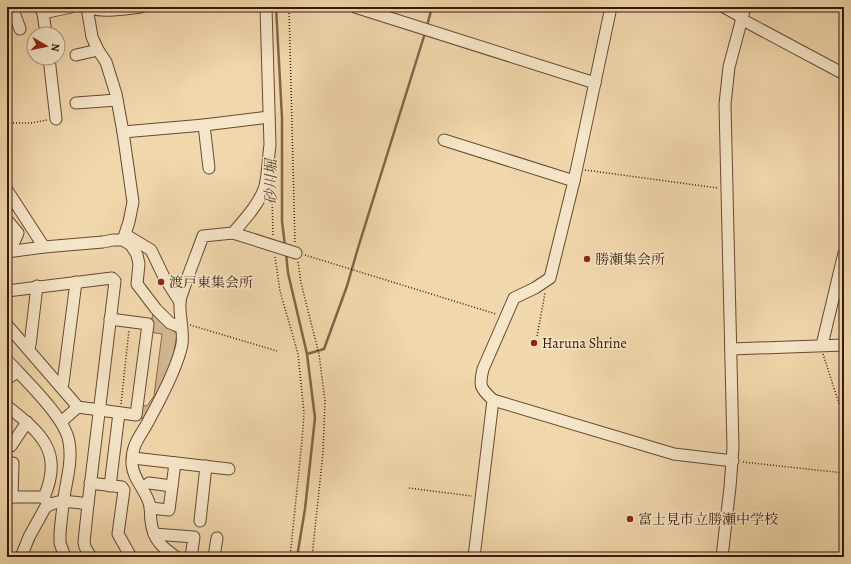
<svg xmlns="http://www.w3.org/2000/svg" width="851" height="564" font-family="Alegreya,'Noto Serif JP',serif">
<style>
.green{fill:#d1b790;stroke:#84684d}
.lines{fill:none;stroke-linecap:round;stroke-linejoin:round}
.stream{stroke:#81644a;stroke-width:2.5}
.minor-casing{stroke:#664832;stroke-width:13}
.path{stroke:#37180a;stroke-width:1.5;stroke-dasharray:1 2;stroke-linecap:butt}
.minor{stroke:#f6e6c9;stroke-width:11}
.poi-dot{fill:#8f2418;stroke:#f6e6c9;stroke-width:1.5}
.labels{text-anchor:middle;stroke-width:3;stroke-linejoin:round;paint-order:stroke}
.poi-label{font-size:14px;fill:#37180a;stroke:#f6e6c9;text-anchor:start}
.water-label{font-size:15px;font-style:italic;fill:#62442f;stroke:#f6e6c9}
</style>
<rect width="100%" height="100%" fill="#f1d8ac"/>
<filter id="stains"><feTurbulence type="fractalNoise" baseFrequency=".005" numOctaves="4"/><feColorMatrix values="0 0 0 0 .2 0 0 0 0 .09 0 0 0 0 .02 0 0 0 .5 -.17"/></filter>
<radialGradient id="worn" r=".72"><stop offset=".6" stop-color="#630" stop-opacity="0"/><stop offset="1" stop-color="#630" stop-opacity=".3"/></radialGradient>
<polygon class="green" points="153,312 177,334 172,362 145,419 138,418 140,405 147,406 154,396 162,334 150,332"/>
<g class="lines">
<g class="stream">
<polyline points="276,7 282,118 282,221 285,246"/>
<polyline points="427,26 432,7"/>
<polyline points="286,253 288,273 307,354 315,418 305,509 297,557"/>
<polyline points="307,354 324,349 347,286 358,248 425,33"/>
</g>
<g class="minor-casing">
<g id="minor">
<polyline points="12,7 20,29"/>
<polyline points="40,7 43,13 71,7"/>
<path d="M86 7C104 13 123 9 141 7"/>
<polyline points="87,7 92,37 98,50 106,62 116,94 123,132 133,202 129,222 123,240"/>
<polyline points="355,7 595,83"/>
<polyline points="724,7 742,17"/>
<polyline points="43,13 46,34"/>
<polyline points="741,19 844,74"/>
<polyline points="76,55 98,50"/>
<polyline points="49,58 56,119"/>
<polyline points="76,103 117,100"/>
<polyline points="204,125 209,168"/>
<polyline points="123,132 204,125 269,117"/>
<polyline points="444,140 574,181"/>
<polyline points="7,190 44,247"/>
<polyline points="7,220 18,233 10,251"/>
<path d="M233 233C245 219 260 203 265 186 268 173 268 159 270 145L266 7"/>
<polyline points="126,235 151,250 164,277 180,302"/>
<polyline points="7,252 44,247 103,242 113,240 123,240 131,245 137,255 139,264 137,284 156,309 170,323 181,327"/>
<path d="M7 291 112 278 115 281 88 504C73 502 57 498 45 508L29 537 21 557"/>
<polyline points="7,325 78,407 136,415 148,324 110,319"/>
<polyline points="822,345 844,253"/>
<polyline points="27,348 30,345 37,286"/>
<polyline points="731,349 844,345"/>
<path d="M7 360C24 379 66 418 69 442 72 458 68 475 65 491 63 505 61 519 60 534V543L65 557"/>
<polyline points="7,379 17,372"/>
<polyline points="60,386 63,383 76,282"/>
<polyline points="493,400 674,454 733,461"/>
<path d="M7 406C41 433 64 452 44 497L48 505"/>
<polyline points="61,422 78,407"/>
<polyline points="7,446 11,446 27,422"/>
<polyline points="133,458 229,469"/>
<polyline points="90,483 122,487 124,490 118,534 131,557"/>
<polyline points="149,483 172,486"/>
<polyline points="110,486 119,413"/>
<polyline points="7,497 44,497"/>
<polyline points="12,497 13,463"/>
<polyline points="88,504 84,542 85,547 91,557"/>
<polyline points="150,508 169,510 175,463"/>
<polyline points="200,521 206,466"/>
<polyline points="154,534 194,537 191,557"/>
<path d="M176 557C162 547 153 540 151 521 150 516 151 511 150 506 147 491 133 480 132 464 131 444 141 436 149 420 160 400 178 366 182 344 184 332 179 315 180 302 180 297 183 292 184 288 190 270 197 253 203 236L233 233 296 253"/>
<polyline points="214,557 217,538"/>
<path d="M474 557 493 400C480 388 479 386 483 369L514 298 535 288 550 278 574 181 611 7"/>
<polyline points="722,557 730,487 733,448 725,104 729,67 745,7"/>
</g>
</g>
<g class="path">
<polyline points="289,7 295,243"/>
<polyline points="7,123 32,123 47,120"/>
<polyline points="585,170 718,188"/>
<polyline points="272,195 273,235"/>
<polyline points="305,255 496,314"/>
<polyline points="275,257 280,291 298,354 304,413 302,441 290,557"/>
<polyline points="298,262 301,283 319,354 325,401 323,453 312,557"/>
<polyline points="190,325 277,351"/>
<polyline points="537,336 545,293"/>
<polyline points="823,354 844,419"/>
<polyline points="121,404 129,330"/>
<polyline points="743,462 844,473"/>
<polyline points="409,488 472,496"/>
</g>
<use href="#minor" class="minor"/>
</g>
<g class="poi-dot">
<circle cx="587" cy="259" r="4"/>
<circle cx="161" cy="282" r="4"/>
<circle cx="534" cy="343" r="4"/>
<circle cx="630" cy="519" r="4"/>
</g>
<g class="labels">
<g class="poi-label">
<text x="595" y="264">勝瀬集会所</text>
<text x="169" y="287">渡戸東集会所</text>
<text x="542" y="348">Haruna Shrine</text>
<text x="638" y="524">富士見市立勝瀬中学校</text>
</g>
<g class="water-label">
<text transform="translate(271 182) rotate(-90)" y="5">砂川堀</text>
</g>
</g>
<rect width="851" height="564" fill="none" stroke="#f1d8ac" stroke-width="24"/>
<rect x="8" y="8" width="835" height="548" fill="none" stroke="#37180a" stroke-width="2"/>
<rect x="12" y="12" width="827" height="540" fill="none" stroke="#37180a"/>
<g transform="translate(46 46) rotate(99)"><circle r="19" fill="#f6e6c9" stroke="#aa947d"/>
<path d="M0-3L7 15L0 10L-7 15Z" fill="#8f2418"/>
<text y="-6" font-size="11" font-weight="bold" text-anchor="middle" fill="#37180a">N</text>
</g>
<rect width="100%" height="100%" filter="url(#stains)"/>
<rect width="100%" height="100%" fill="url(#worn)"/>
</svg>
